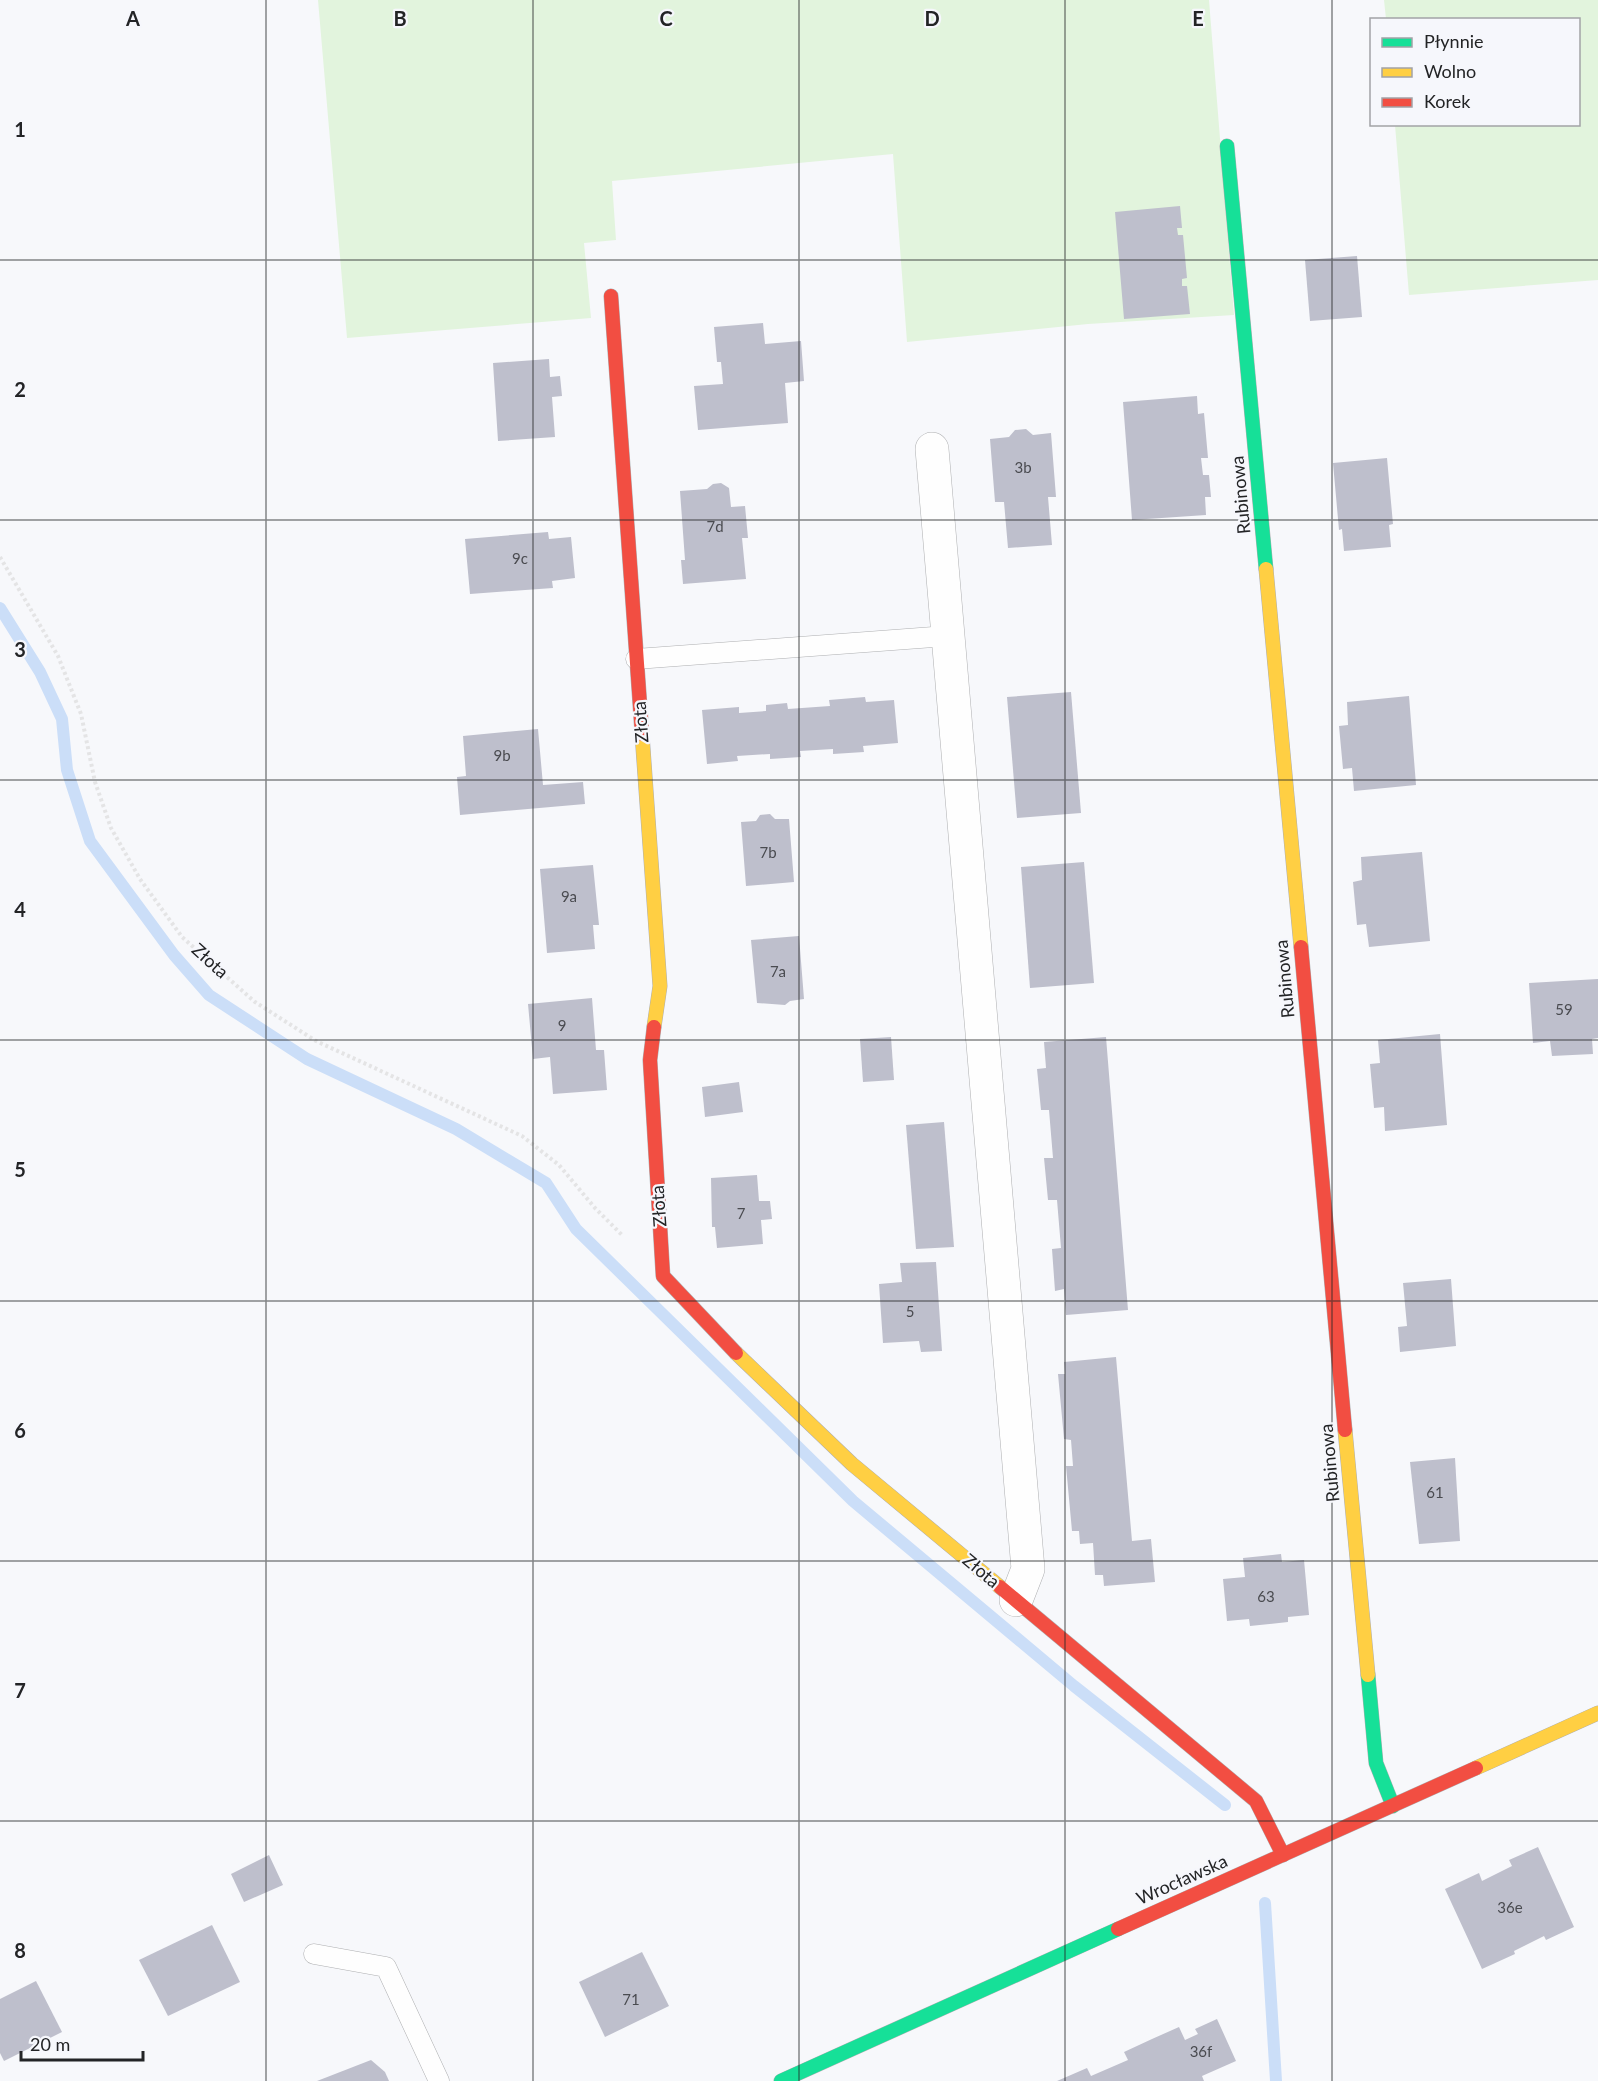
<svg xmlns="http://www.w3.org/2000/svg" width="1598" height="2081" font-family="Lato,sans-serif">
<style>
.green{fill:#e2f4dd}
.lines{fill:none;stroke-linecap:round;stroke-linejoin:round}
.stream{stroke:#cbdef8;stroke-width:12}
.building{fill:#bebfcc}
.lane-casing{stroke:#aeafb1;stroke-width:21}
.street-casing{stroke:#aeafb1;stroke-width:34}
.fast-casing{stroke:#aeafb1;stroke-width:15}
.slow-casing{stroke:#aeafb1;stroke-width:15}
.jam-casing{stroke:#aeafb1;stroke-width:15}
.path{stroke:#e4e4e5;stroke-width:4;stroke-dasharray:3 3;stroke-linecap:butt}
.lane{stroke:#fefefe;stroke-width:20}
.street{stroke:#fefefe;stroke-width:33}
.fast{stroke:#16e098;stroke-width:14}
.slow{stroke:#ffcf43;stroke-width:14}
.jam{stroke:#f24e42;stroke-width:14}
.grid{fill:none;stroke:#232426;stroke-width:1.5;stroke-opacity:0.55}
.labels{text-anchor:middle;stroke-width:4.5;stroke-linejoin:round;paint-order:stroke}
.number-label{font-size:15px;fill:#4a4b50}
.street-label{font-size:18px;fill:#232426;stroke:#f6f7fc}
.grid-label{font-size:20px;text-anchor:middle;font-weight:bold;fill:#232426;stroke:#f6f7fc;stroke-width:4.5;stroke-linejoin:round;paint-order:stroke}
</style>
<rect width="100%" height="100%" fill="#f7f8fb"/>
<g class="green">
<polygon points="318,0 1209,0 1234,315 1088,324 907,342 893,154 612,181 616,240 584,243 591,318 347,338"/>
<polygon points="1384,0 1598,0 1598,280 1409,295 1395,125 1578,124 1578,20 1386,19"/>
</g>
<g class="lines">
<g class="stream">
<polyline points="0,608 40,672 62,719 67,770 90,841 174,955 209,995 307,1059 456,1129 546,1183 576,1229 853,1501 1074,1686 1225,1805"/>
<polyline points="1265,1903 1276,2081"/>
</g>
</g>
<g class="building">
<polygon points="1180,206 1182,228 1177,228 1178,235 1183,235 1187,278 1182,279 1182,286 1187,286 1190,314 1124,319 1115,212"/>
<polygon points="1357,256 1362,317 1310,321 1305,260"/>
<polygon points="763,323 765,344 801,341 804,381 785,383 788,423 698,430 694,386 723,384 721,362 717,362 714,327"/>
<polygon points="549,359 550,377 560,376 562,396 552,397 555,437 498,441 493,363"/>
<polygon points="1197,396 1198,414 1204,413 1208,458 1201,458 1203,475 1209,475 1211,497 1205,497 1206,515 1132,520 1123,402"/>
<polygon points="1026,429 1033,435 1051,433 1056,497 1048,497 1052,545 1008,548 1004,502 995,502 990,439 1009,437 1015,430"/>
<polygon points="1387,458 1393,524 1389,525 1391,547 1344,551 1342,529 1339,530 1333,463"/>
<polygon points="721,483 729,488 731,507 745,506 748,538 742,538 746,579 683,584 681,560 685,560 680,491 707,489 713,484"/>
<polygon points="548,532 549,539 571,537 575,578 552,581 553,588 470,594 465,539"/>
<polygon points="1071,692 1081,813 1017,818 1007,697"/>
<polygon points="1409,696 1416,785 1354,791 1352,768 1343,769 1339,726 1348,725 1347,702"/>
<polygon points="865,697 866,702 894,700 898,743 863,746 864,752 833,754 833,749 800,751 801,757 770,759 770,754 737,756 738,761 707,764 702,710 739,707 739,713 766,711 766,705 787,703 788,709 830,706 829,700"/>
<polygon points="538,729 543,785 583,782 585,804 460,815 457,777 466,776 463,736"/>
<polygon points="770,814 775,819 789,819 794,882 746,886 741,822 756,821 760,815"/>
<polygon points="1422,852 1430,941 1369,947 1366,924 1357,925 1353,882 1362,880 1361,857"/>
<polygon points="1084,862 1094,983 1030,988 1021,867"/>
<polygon points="593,865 599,925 593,925 595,949 547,953 540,869"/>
<polygon points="799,936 804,999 790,1001 785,1005 757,1003 751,940"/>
<polygon points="1598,979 1598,1038 1592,1039 1593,1054 1552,1056 1550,1041 1533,1043 1529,983"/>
<polygon points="592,998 596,1050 604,1050 607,1090 553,1094 550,1057 533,1059 528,1004"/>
<polygon points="1440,1034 1447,1125 1385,1131 1384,1107 1374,1108 1370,1064 1380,1063 1378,1040"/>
<polygon points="891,1037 894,1080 863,1082 860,1039"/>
<polygon points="1106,1037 1128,1310 1066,1315 1064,1289 1055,1291 1052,1249 1061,1248 1057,1200 1048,1200 1044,1158 1053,1158 1049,1110 1041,1110 1037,1069 1046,1068 1044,1042"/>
<polygon points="739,1082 743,1112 705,1117 702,1087"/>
<polygon points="944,1122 954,1247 916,1249 906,1125"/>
<polygon points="757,1175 759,1201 770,1201 772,1219 761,1220 763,1244 717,1248 715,1227 712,1227 711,1178"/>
<polygon points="936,1262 942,1351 921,1352 919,1341 883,1343 879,1284 902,1282 900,1263"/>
<polygon points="1451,1279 1456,1346 1400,1352 1398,1327 1407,1326 1403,1283"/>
<polygon points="1116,1357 1132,1541 1151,1539 1155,1582 1104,1586 1103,1575 1095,1575 1093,1543 1080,1544 1079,1531 1072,1531 1066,1466 1073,1466 1071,1440 1064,1439 1058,1374 1065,1374 1064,1362"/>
<polygon points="1455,1458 1460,1541 1419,1544 1410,1462"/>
<polygon points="1281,1554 1282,1562 1304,1560 1309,1615 1288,1617 1288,1622 1250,1626 1249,1619 1227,1621 1223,1579 1245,1577 1243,1558"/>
<polygon points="1538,1847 1574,1927 1546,1940 1544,1936 1514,1951 1515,1954 1482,1969 1445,1889 1479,1873 1482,1881 1512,1866 1509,1860"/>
<polygon points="269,1855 283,1885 244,1902 231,1874"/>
<polygon points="212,1925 240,1982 168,2016 139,1960"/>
<polygon points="642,1952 669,2006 605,2037 579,1982"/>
<polygon points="36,1981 62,2032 4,2061 0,2053 0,1999"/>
<polygon points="1217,2019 1236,2061 1202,2076 1204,2081 1057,2081 1087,2068 1091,2076 1128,2060 1124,2052 1152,2039 1179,2027 1185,2040 1198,2034 1195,2029"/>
<polygon points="371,2060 385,2072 389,2081 317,2081"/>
</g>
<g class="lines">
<g class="lane-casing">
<g id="lane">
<polyline points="636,659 947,636"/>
<polyline points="314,1954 386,1967 439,2081"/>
</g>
</g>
<g class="street-casing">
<polyline id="street" points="932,449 1028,1569 1016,1600"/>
</g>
<g class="fast-casing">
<g id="fast">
<polyline points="1227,146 1266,569"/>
<polyline points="1368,1675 1376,1763 1393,1806"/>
<polyline points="781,2081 1118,1929"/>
</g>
</g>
<g class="slow-casing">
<g id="slow">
<polyline points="1266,569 1301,947"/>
<polyline points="642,734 660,986 654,1027"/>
<polyline points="736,1353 852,1464 1000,1587"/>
<polyline points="1345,1430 1368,1675"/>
<polyline points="1476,1768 1598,1713"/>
</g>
</g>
<g class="jam-casing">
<g id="jam">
<polyline points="611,296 642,734"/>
<polyline points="1301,947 1345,1430"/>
<polyline points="654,1027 650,1060 663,1276 736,1353"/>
<polyline points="1000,1587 1256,1801 1283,1855"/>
<polyline points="1118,1929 1476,1768"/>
</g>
</g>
<polyline class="path" points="0,557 58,656 81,714 95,782 111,828 140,879 182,937 255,1002 316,1041 522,1136 559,1165 595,1208 623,1236"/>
<use href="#lane" class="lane"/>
<use href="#street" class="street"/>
<use href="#fast" class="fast"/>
<use href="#slow" class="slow"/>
<use href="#jam" class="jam"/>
</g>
<path class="grid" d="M266 0V2081M533 0V2081M799 0V2081M1065 0V2081M1332 0V2081M0 260H1598M0 520H1598M0 780H1598M0 1040H1598M0 1301H1598M0 1561H1598M0 1821H1598"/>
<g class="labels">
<g class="number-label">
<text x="1023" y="473">3b</text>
<text x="715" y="532">7d</text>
<text x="520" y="564">9c</text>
<text x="502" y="761">9b</text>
<text x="768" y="858">7b</text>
<text x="569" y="902">9a</text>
<text x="778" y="977">7a</text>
<text x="1564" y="1015">59</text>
<text x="562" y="1031">9</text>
<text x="741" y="1219">7</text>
<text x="910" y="1317">5</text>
<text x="1435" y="1498">61</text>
<text x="1266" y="1602">63</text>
<text x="1510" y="1913">36e</text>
<text x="631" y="2005">71</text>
<text x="1201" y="2057">36f</text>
</g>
<g class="street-label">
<text transform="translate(1241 495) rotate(-95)" y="6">Rubinowa</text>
<text transform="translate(641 722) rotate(-94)" y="6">Złota</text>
<text transform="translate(210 961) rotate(42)" y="6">Złota</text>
<text transform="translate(1285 979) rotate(-95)" y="6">Rubinowa</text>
<text transform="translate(659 1206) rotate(-94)" y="6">Złota</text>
<text transform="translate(1330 1463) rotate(-95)" y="6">Rubinowa</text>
<text transform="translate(981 1571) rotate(40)" y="6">Złota</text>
<text transform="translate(1182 1880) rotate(-24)" y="6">Wrocławska</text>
</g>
</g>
<g class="grid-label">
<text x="133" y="26">A</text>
<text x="400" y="26">B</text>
<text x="666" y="26">C</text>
<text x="932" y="26">D</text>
<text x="1198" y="26">E</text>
<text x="20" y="137">1</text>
<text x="20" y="397">2</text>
<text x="20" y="657">3</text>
<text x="20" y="917">4</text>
<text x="20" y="1177">5</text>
<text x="20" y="1438">6</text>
<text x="20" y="1698">7</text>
<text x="20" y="1958">8</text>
</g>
<rect x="1370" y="18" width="210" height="108" fill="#f6f7fc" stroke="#a2a3a6" stroke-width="1.5"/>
<rect x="1382" y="38" width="30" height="9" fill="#16e098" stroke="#a2a3a6" stroke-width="1.5"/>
<text x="1424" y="48" font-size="18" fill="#232426">Płynnie</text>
<rect x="1382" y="68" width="30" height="9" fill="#ffcf43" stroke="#a2a3a6" stroke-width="1.5"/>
<text x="1424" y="78" font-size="18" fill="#232426">Wolno</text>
<rect x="1382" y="98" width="30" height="9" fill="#f24e42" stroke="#a2a3a6" stroke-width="1.5"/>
<text x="1424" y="108" font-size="18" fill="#232426">Korek</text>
<path d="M21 2051v9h122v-9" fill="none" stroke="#232426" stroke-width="3"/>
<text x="30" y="2051" font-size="18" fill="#232426" stroke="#f6f7fc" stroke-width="4.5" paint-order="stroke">20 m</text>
</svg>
